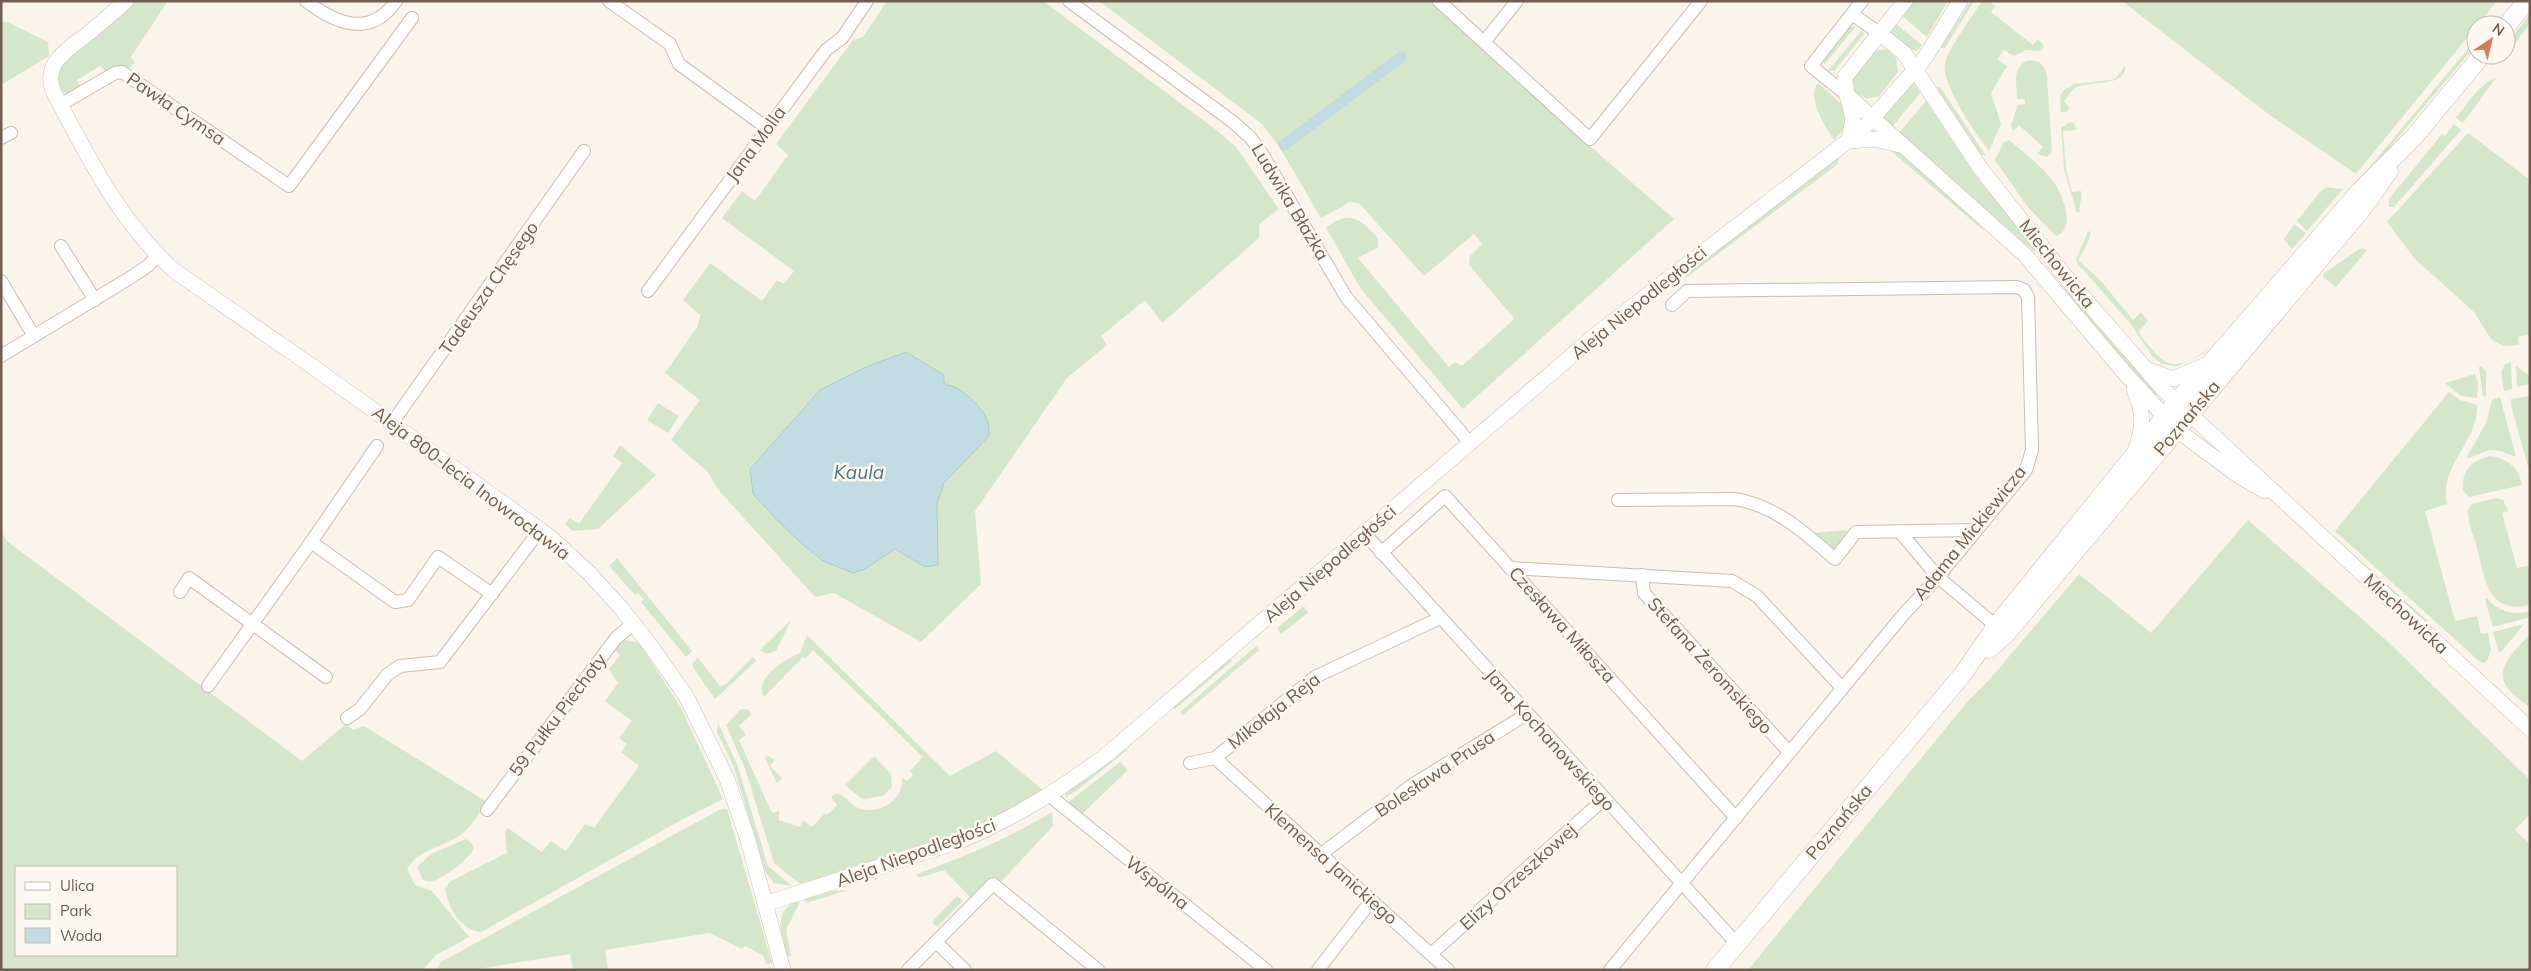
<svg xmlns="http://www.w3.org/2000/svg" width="2531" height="971" font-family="Mulish,sans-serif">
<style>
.green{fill:#d5e7ca;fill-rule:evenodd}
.water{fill:#c0dce2;stroke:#a8cbd2}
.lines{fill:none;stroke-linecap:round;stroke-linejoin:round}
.canal{stroke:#c0dce2;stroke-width:11}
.minor-casing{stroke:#cbbdb1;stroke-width:14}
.tertiary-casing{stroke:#cbbdb1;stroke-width:16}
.secondary-casing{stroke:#cdbdaf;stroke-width:19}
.minor{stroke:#fff;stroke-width:12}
.tertiary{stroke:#fff;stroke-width:15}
.secondary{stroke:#fff;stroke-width:18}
.labels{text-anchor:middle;stroke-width:5;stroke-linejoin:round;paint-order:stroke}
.street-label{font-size:18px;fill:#725d50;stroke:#fdf8f0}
.water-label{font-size:19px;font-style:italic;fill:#4c7882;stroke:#fdf8f0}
</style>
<rect width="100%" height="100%" fill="#faf4ea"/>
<g class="green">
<polygon points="134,1 168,1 131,57 135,63 129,68 105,71 100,66 77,80 80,86 69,94 60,91 57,76 64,61"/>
<polygon points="887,1 1043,1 1215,129 1236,147 1279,209 1259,224 1259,238 1162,323 1145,300 1101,336 1107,345 1067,378 975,511 981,584 921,642 834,593 815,597 716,487 708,472 671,440 700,400 665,373 698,326 700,315 683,300 710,263 762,301 777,280 784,284 794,271 722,218 742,191 755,201 788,155 776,144 853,40 863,37"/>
<path d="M1099 1H1431L1591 147 1674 219 1463 409 1361 289 1326 228C1350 209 1360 219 1378 238V247L1358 258 1449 367 1455 362 1462 366 1513 320V317L1469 265 1470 256 1482 244 1474 234 1424 276 1359 203 1350 202 1321 218 1280 148 1262 124Z"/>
<polygon points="1912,1 1948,1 1927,37 1901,15"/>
<polygon points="1971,1 1974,1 1945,48 1940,48"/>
<path d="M1982 1H1989L1995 6 1991 12 2033 45 2038 39 2044 46 2041 51 2026 50 2014 56 2004 50 1997 59 2007 66 1991 93 2001 124 1989 151C1977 136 1940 82 1945 64 1949 47 1972 17 1982 1Z"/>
<polygon points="2122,1 2497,1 2356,174 2267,113"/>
<polygon points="2530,15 2530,23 2505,58 2501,55 2506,55 2506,43"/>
<polygon points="5,21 48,42 49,56 1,85 1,23"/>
<polygon points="1895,23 1922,45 1917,51 1914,51 1890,32"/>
<polygon points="1856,26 1824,65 1824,57 1849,27"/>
<polygon points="1863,29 1864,34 1834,71 1828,71"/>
<polygon points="2476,39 2476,45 2385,153 2363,175"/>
<polygon points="1879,50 1887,50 1896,58 1898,72 1879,96 1867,99 1855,92 1852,80 1874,51"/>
<path d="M2029 60 2039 62 2044 67 2047 76 2052 152 2047 157 2037 154 2043 147 2019 125 2013 131 2011 125 2018 105 2025 104V99H2017C2017 84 2011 66 2029 60Z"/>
<path d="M2125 66C2127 87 2089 81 2076 87 2070 91 2068 97 2064 102L2070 108 2066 112H2061L2060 96 2064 90 2074 84 2111 80 2116 78Z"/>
<path d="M2496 78 2463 123 2456 118C2464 108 2483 80 2496 78Z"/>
<path d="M1818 83 1846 108V127L1834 140C1825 126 1806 97 1818 83Z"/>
<polygon points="1914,84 1920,93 1892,127 1884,119 1884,116 1911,85"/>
<polygon points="1940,87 1986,156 1980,154 1937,88"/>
<polygon points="1926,101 1974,174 2036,249 2035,252 1899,133"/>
<path d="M2070 122 2074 123 2076 130 2063 131 2066 169 2072 192 2081 191C2083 198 2078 205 2080 212L2077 213 2064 169 2061 128Z"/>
<polygon points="2454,124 2461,130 2394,207 2389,207 2389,199 2442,134 2445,136"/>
<polygon points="2468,133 2530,180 2530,334 2518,337 2519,345 2503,346 2491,339 2474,312 2415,259 2387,222"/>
<path d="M2009 140C2023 152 2042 166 2053 181 2062 192 2077 230 2056 236L2027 206 1995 160 2004 142Z"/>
<polygon points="1898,149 1966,209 1985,232 1890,150"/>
<polygon points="1839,157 1838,164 1686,278 1686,273"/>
<polygon points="2326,187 2343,189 2307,231 2297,221 2320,192"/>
<polygon points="2294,224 2306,233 2292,249 2284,239"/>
<path d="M2091 231 2088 242 2078 260 2100 280 2133 320 2141 312 2148 321 2138 332C2164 365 2170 376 2210 348L2201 355 2178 366 2162 364 2152 356 2131 324 2077 263 2076 259 2088 232Z"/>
<polygon points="2361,248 2367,250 2336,287 2323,277 2323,274"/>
<polygon points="2066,286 2158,393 2154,397 2062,289"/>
<polygon points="2511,362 2512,389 2504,391 2501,372 2505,364"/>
<polygon points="2481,366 2486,371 2486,396 2483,397 2479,367"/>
<polygon points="2516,366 2530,376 2530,384 2517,387"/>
<polygon points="2475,374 2478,383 2477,398 2461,396 2445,383"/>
<path d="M2449 392 2460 400 2477 405C2479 441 2438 467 2447 504L2425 511 2455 621 2477 616 2481 634 2488 633 2491 650 2487 661 2483 663 2478 660 2335 531Z"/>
<polygon points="2530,396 2530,474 2511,405 2511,399"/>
<polygon points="2500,397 2516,457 2500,451 2489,450 2469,458 2467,457 2486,423 2492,400"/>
<polygon points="658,403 679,416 668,433 647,420"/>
<polygon points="620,445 656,475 598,529 573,531 565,524 570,518 579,524 622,463 613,456"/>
<path d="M2490 456C2507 458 2519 468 2522 485L2469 497 2463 490C2461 471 2472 460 2490 456Z"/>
<path d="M2496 498 2503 500 2508 511 2502 513 2517 568 2530 565 2529 605C2488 615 2485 579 2477 548 2474 536 2467 522 2468 510L2472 504Z"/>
<polygon points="2248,520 2386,640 2530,780 2530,814 2515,830 2530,844 2530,970 1748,970 1968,701 1990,679 2079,574 2151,633"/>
<polygon points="1846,530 1849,532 1834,551 1812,533"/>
<path d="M1 532 8 542 302 761 346 724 353 730 364 726 487 802C479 812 472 826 463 833 445 848 420 847 407 869L415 885 432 891 469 937 436 955 423 970H1ZM16 867H176V955H16Z"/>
<polygon points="2331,536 2334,537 2429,622 2420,619"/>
<polygon points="617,558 692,651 686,657 641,602 644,599 638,593 635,595 609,566"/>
<path d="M2487 598C2497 611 2514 616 2530 611V617L2493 627 2485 599Z"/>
<polygon points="1304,606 1308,613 1281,634 1277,628"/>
<polygon points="791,620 776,651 767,654 760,650"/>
<polygon points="2524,624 2501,652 2499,652 2493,632"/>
<path d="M2530 634V708C2523 701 2512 695 2507 687 2493 667 2518 648 2530 634Z"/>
<path d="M807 635 950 776 996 751 1045 792 970 831 800 884 774 863 746 771 726 725 741 709H747L752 714 739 726 746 735 739 740 772 813 779 811V820L800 827 803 820 812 827 825 813 827 815 837 805 831 797 835 794C845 793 849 804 858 808 879 816 905 799 902 777L907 781 913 775 910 771 923 757 813 650 805 659 803 657 764 697C753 679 785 659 800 653Z"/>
<path d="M626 640 639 643 680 706 723 799 685 818 481 932C461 931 447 906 445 888L451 881 507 853 505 831 508 828 542 852 551 841 566 851 585 824 594 828 639 766 621 752 627 744 619 738 632 721 605 701 618 683 609 669 620 655 614 649 621 641Z"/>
<polygon points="1256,646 1260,650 1258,651 1183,715 1180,712"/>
<polygon points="753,657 756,661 715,699 694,669 692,663 698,658 720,686 726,684"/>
<polygon points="1227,660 1233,660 1175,709 1173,706"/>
<polygon points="718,723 737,764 768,866 792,886 774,883 765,871 733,765 717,732"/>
<polygon points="1124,747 1127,750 1081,787 1065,798 1066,792"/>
<polygon points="767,755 775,760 770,766 782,778 777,783 765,759"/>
<polygon points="874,756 891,774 892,787 883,796 862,799 845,785"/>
<polygon points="1120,762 1128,770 1082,814 1067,803"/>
<polygon points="727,809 772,963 766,964 763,955 745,946 742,949 709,933 605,950 608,970 573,970 570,954 472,970 436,970 441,962 719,810"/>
<path d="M1052 812 1053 826 999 884 991 876 971 898 944 870 918 878 917 874C964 857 1009 838 1052 812Z"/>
<path d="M466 839 474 846C473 857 443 879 432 881 429 882 426 881 423 880L417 867 431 854Z"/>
<polygon points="848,890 806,903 804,899 832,891"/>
<polygon points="957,896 963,901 937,927 932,922"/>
<path d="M794 902H798L799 904 786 930 791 956 787 957C783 938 772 914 794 902Z"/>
</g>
<path class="water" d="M906 352 944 375V382L947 385C960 385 980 406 986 417 989 422 989 431 989 436L944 483 937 504 938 565 925 567 895 549 865 569 853 573 823 561 802 544 779 522 753 494 750 469 820 390 866 367Z"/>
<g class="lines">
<polyline class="canal" points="1284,145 1401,57"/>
<g class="minor-casing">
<g id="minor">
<path d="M306 1C335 23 370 39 396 1"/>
<polyline points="609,1 670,44 679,64 767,128"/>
<polyline points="1069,1 1233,122 1251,138 1264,157 1346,297 1470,443"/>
<polyline points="1439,1 1590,139 1701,1"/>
<polyline points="1852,14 1879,33"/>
<polyline points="1484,42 1517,1"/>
<polyline points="1847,95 1811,66 1862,1"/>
<polyline points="60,105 115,73 122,72 289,186 412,18"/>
<polyline points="1,138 11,133"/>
<polyline points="61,246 95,300"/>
<polyline points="1,281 34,336"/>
<polyline points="648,291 826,50 842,38 867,1"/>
<polyline points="1672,305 1687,291"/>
<polyline points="1,356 133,276 149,265 157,255"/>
<polyline points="392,423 584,151"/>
<path d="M1618 500 1735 499C1776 506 1804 532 1835 559L1856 532 1976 530"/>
<polyline points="1900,532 1938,577 2002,631"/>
<polyline points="1365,534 1737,944"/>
<polyline points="311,542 377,446"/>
<polyline points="1381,553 1445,496 1736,818"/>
<polyline points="1510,568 1732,581 1757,596 1842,688"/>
<polyline points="1642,575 1644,593 1789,752"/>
<polyline points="180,592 189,578 326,677"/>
<polyline points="208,686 311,542 395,602 408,600 438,557 492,594"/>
<polyline points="347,718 360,709 387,675 400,666 440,662 540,530"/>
<polyline points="1215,758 1448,970"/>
<polyline points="1190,763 1215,758 1315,677 1440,618"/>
<polyline points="1050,796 1266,970"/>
<polyline points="487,810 616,638 633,624"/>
<polyline points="1320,855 1412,785 1527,714"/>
<polyline points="936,942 965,970"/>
<polyline points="1431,954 1604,799"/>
<polyline points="908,970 993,884 1098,970"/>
<polyline points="1318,970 1371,901"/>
<polyline points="1610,970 1903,615 1938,577 2026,470 2032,450 2028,297 2024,290 2017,287 1687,291"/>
</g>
</g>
<g class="tertiary-casing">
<g id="tertiary">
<path d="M126 1C114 12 102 22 90 32 69 49 41 62 54 93 88 157 120 223 176 272L316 369 550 537 589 573 621 608 650 645 686 696 727 779 748 840 783 970"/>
<polyline points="1879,33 1904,53 1981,169 2069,281 2165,391 2530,729"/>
<polyline points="1847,95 2024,254 2123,371 2177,430 2239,476 2265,491"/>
<polyline points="1849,141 1853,118 1847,95 1845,77 1905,1"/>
<polyline points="1849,141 1874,139 1900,145"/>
<polyline points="2151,371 2173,379 2208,364"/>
<path d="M2134 390C2144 411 2144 429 2135 451"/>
<path d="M765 904 962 840C1017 817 1063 788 1110 752L1598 333 1862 130 1925 58 1960 1"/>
</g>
</g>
<g class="secondary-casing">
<g id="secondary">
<polyline points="2506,26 2527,1"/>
<polyline points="1989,649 2006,634 2362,209 2389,171"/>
<polyline points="1715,970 1963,674 1996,626 2177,402 2360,191 2414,137 2482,55"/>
</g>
</g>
<use href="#minor" class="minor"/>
<use href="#tertiary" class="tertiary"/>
<use href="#secondary" class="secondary"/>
</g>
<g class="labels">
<g class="street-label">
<text transform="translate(176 109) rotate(34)" y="6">Pawła Cymsa</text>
<text transform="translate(756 144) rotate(-54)" y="6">Jana Molla</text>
<text transform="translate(1290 202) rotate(59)" y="6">Ludwika Błażka</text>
<text transform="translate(2057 264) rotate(51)" y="6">Miechowicka</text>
<text transform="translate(489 288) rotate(-55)" y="6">Tadeusza Chęsego</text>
<text transform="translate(1639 303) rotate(-39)" y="6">Aleja Niepodległości</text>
<text transform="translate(2187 418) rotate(-50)" y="6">Poznańska</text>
<text transform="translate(471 483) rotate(37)" y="6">Aleja 800-lecia Inowrocławia</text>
<text transform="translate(1970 533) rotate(-51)" y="6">Adama Mickiewicza</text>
<text transform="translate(1330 564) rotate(-41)" y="6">Aleja Niepodległości</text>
<text transform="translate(2406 614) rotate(43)" y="6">Miechowicka</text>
<text transform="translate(1562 625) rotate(48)" y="6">Czesława Miłosza</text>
<text transform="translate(1710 666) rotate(48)" y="6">Stefana Żeromskiego</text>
<text transform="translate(1274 711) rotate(-38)" y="6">Mikołaja Reja</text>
<text transform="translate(558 715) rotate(-53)" y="6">59 Pułku Piechoty</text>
<text transform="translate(1550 740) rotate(48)" y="6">Jana Kochanowskiego</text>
<text transform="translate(1435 774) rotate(-34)" y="6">Bolesława Prusa</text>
<text transform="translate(1839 822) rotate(-50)" y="6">Poznańska</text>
<text transform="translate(916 853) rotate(-20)" y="6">Aleja Niepodległości</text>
<text transform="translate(1331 864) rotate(42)" y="6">Klemensa Janickiego</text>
<text transform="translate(1518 877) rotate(-42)" y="6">Elizy Orzeszkowej</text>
<text transform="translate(1157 883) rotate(38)" y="6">Wspólna</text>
</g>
<g class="water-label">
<text x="859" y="479">Kaula</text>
</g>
</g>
<rect width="2531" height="971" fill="none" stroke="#725d50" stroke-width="5"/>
<rect x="15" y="866" width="162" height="90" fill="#fdf8f0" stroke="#c5bab0"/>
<rect x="25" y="882" width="25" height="8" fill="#ffffff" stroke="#c5bab0"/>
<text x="60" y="891" font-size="15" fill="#725d50">Ulica</text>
<rect x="25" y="904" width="25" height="15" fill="#d5e7ca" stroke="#c5bab0"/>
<text x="60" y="916" font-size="15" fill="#725d50">Park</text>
<rect x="25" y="928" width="25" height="15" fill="#c0dce2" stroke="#c5bab0"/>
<text x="60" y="941" font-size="15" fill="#725d50">Woda</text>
<g transform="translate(2491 40) rotate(35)"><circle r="24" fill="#fdf8f0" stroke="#c5bab0"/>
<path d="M0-4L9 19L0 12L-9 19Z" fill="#d57c5e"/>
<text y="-8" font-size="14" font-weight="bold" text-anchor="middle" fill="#725d50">N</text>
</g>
</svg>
